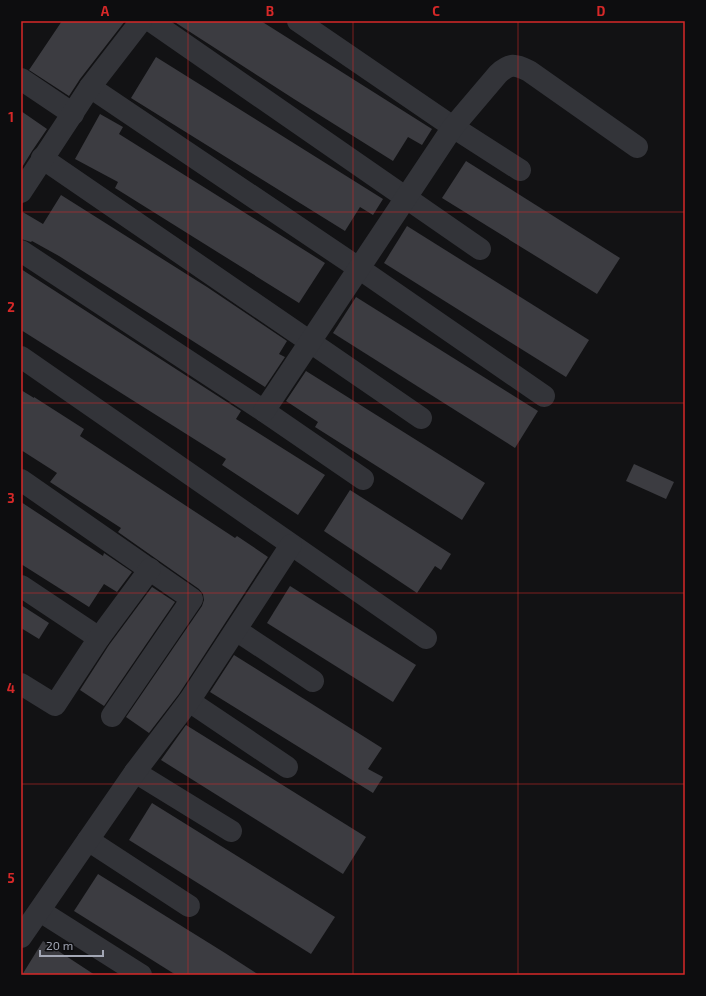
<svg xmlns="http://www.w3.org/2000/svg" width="706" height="996" font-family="'Exo 2',sans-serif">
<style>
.building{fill:#3c3c41}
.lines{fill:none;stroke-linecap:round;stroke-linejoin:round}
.minor{stroke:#333439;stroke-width:22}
.grid{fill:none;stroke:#d62828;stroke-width:1;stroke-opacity:0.55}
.neatline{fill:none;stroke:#d62828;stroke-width:1.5}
.grid-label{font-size:13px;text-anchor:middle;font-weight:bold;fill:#d62828}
</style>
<rect width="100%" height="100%" fill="#121214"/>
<g class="building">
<polygon points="62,21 125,21 80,79 69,96 29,70"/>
<polygon points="173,21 261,21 432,129 422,145 408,137 393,161 294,99"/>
<polygon points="156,57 383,199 373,215 360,207 345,231 131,98"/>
<polygon points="21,111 47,129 32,151 21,169"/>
<polygon points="100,114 123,127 119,134 325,263 299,303 115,188 118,182 75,159"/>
<polygon points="466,161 620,258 597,294 442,198"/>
<polygon points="61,195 207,287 287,341 279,354 285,357 265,387 59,256 32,241 31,242 21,239 21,211 43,224"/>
<polygon points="407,226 589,340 566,377 384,263"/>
<polygon points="21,269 241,411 236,419 325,475 298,515 222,465 226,459 21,330"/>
<polygon points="356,297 538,411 515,448 333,333"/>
<polygon points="306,371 485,483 462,520 315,427 318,422 286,401"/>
<polygon points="21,390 34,398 34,397 84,429 80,436 235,538 237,536 268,557 179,694 149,733 126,717 202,606 204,600 203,594 199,589 118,532 121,528 50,482 57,473 21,450"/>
<polygon points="634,464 674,482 666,499 626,481"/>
<polygon points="350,490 451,554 441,570 435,566 417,593 324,531"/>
<polygon points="21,502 103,556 104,553 132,572 117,592 104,584 89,607 21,564"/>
<polygon points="290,586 416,665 393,702 267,623"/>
<polygon points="152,587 175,602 104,706 80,690 109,645"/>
<polygon points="21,605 49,623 39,639 21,628"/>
<polygon points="234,655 382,748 368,769 383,777 373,793 210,692"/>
<polygon points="186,725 366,837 343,874 161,760"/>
<polygon points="152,803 335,917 311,954 129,840"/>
<polygon points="98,874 225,953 259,975 176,975 74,911"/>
<polygon points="43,941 95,975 22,975"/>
</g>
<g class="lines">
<g class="minor">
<polyline points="151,21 480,249"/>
<polyline points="298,21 453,127 520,170"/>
<polyline points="21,79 73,114"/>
<polyline points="90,87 360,269 544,396"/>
<polyline points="42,158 421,418"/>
<polyline points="21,192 90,87 141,21"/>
<polyline points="21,251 264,411 363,479"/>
<polyline points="21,357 426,638"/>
<path d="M264 411 453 127 498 74C510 63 515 64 529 71L637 147"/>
<polyline points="21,480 192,599 112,716"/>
<polyline points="21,586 99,638"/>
<polyline points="236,630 313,681"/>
<polyline points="21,684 55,705 99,638 150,569"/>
<polyline points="189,701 287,767"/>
<polyline points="135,772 231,831"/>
<polyline points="88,840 189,906"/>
<polyline points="40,911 141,975"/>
<polyline points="21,937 135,772 189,701 291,545"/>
</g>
</g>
<path class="grid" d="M188 21V975M353 21V975M518 21V975M21 212H685M21 403H685M21 593H685M21 784H685"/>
<rect width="706" height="996" fill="none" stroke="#0d0d0f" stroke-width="44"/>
<path d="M40 950v6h63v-6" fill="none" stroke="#a3a7b5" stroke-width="2"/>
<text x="46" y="950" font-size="12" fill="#a3a7b5" stroke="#0d0d0f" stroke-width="3" paint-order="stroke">20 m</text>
<rect x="22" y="22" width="662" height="952" class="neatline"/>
<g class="grid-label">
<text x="105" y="16">A</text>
<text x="270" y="16">B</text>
<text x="436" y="16">C</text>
<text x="601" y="16">D</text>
<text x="11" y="122">1</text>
<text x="11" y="312">2</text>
<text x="11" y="503">3</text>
<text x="11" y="693">4</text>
<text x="11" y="883">5</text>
</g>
</svg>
